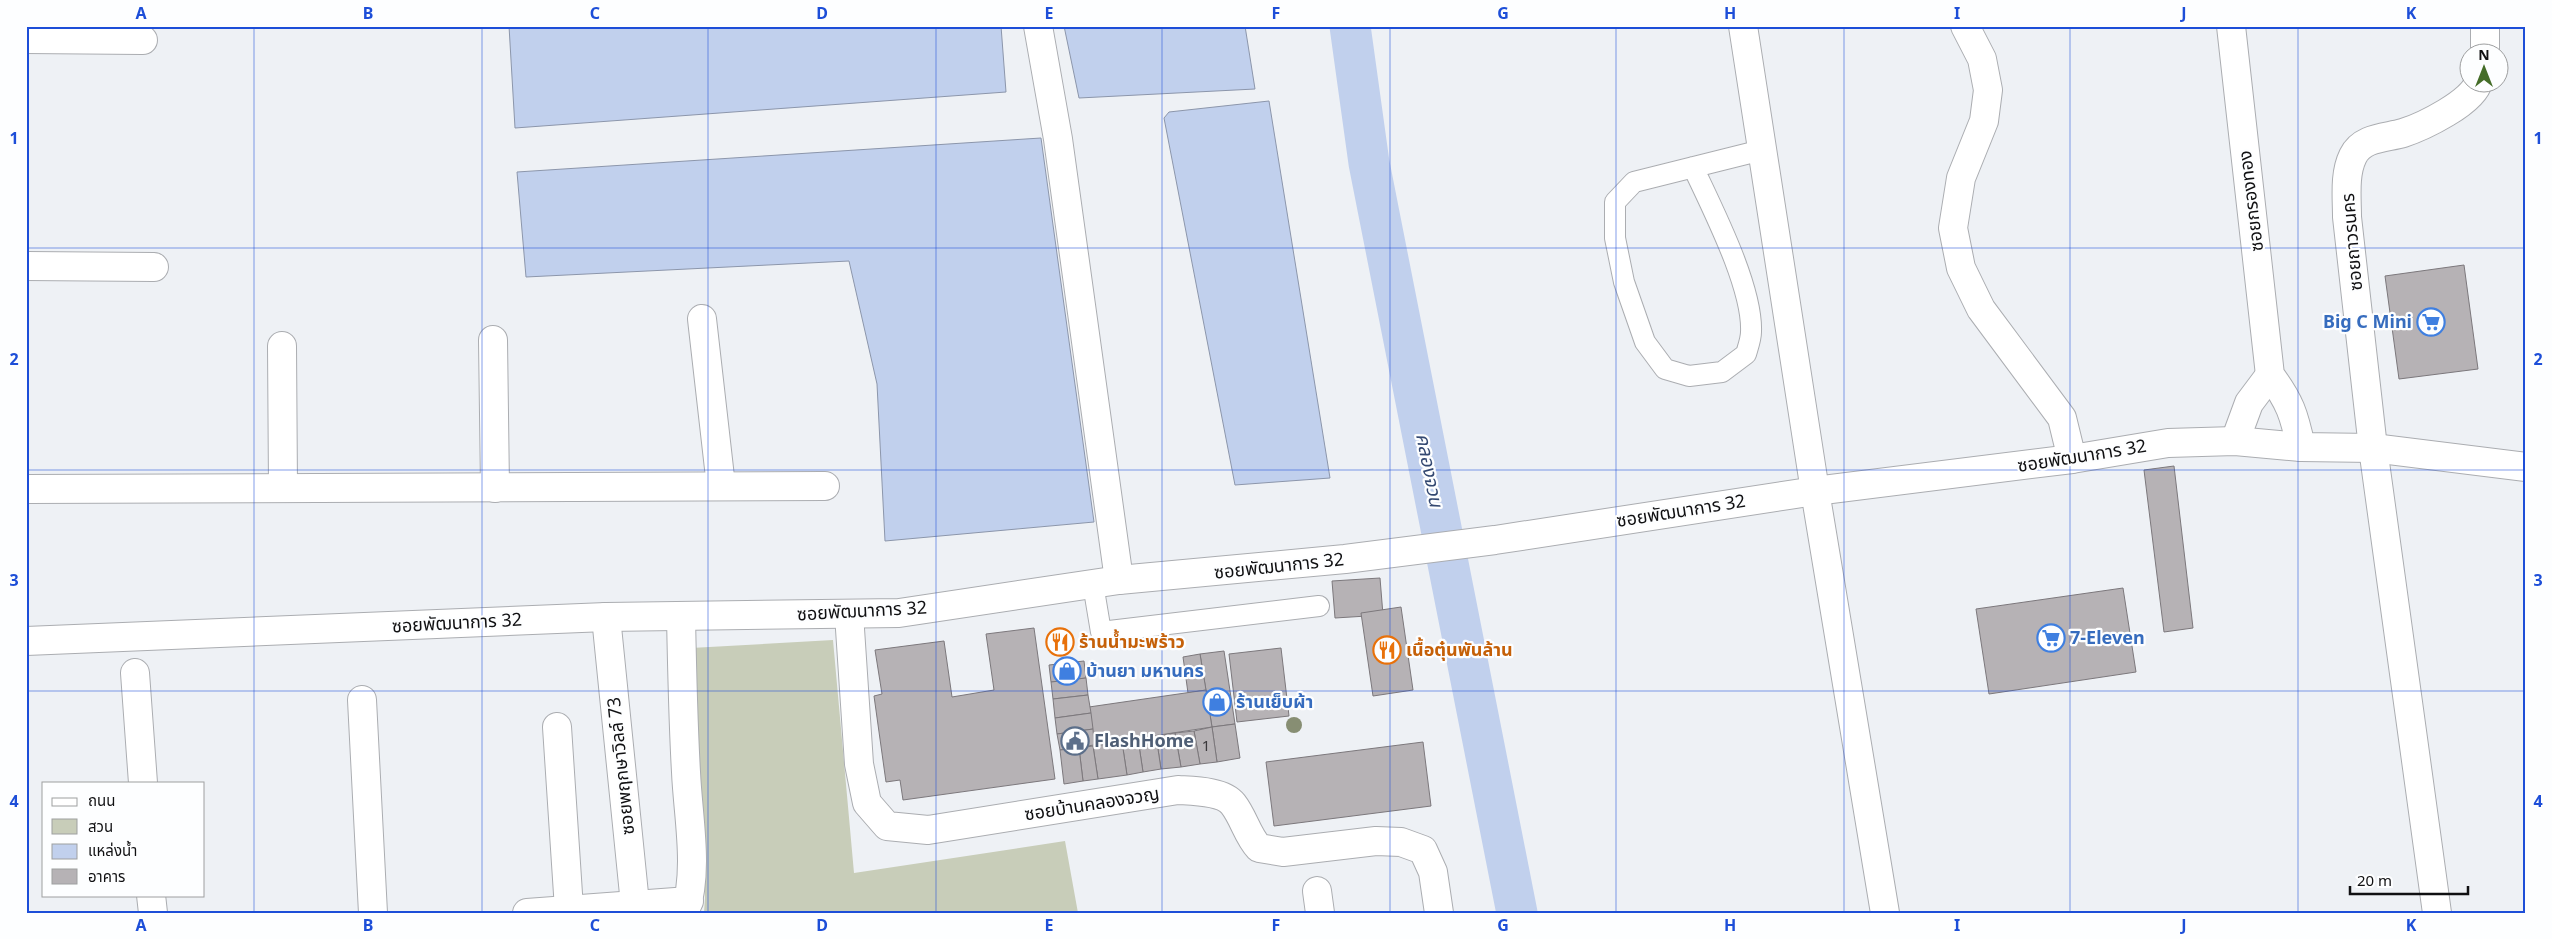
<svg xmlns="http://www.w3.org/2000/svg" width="2552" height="939" font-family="'Noto Sans','Noto Sans Thai',sans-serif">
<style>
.green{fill:#c8cdb9}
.water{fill:#c1d0ed;stroke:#8c96ab}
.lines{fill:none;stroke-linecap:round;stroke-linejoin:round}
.canal{stroke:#c1d0ed;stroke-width:41}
.building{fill:#b6b2b5;stroke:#7c787c}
.lane-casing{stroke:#abadb1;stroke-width:22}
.street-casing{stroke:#abadb1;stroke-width:30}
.secondary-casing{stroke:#abadb1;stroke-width:30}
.lane{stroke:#fff;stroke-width:20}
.street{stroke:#fff;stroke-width:28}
.secondary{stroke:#fff;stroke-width:28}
.tree{fill:#878e73}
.grid{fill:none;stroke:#1d4ed8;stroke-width:1;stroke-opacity:0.55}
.labels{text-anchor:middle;stroke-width:4.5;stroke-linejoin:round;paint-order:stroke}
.number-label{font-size:15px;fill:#3a383b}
.street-label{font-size:18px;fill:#101012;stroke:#fdfeff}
.shop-label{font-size:18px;font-weight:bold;fill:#366cbe;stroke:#fdfeff;text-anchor:start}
.food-label{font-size:18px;font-weight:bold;fill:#c56008;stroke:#fdfeff;text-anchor:start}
.service-label{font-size:18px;font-weight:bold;fill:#4e5e75;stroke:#fdfeff;text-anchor:start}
.water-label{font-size:19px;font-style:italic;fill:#334871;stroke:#fdfeff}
.neatline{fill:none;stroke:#1d4ed8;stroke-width:2}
.grid-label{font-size:16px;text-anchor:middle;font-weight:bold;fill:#1d4ed8}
</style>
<rect width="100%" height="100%" fill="#eef1f5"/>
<polygon class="green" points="833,640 854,873 1065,841 1078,913 704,913 705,898 691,648"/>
<g class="water">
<polygon points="509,26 1001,26 1006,92 515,128"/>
<polygon points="1064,26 1245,26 1255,89 1079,98"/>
<polygon points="1269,101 1330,478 1235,485 1164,118 1169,112"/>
<polygon points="1041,138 1094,522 885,541 877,384 849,261 526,277 517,172"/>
</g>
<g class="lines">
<polyline class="canal" points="1350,26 1369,163 1517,913"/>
</g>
<g class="building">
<polygon points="2464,265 2478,369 2399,379 2385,276"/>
<polygon points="2174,466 2193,628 2164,632 2144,470"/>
<polygon points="1380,578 1383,615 1335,618 1332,581"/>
<polygon points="2123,588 2136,672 1989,694 1976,609"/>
<polygon points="1401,607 1413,690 1373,696 1361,613"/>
<polygon points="1034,628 1055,779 903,800 900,780 886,782 874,696 882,694 875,650 944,641 952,697 994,690 986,634"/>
<polygon points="1281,648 1289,716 1237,722 1229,654"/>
<polygon points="1224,651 1235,724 1212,727 1200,654"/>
<polygon points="1200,654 1206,690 1188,693 1183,657"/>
<polygon points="1084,661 1086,678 1051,682 1049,665"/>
<polygon points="1086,678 1088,695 1053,699 1051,682"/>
<polygon points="1206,690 1212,727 1094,745 1089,707"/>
<polygon points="1088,695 1091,713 1055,718 1053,699"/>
<polygon points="1091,713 1093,729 1057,734 1055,718"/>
<polygon points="1235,724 1240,758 1217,762 1212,727"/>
<polygon points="1212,727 1217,762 1200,764 1194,731"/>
<polygon points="1093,729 1094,745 1060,750 1057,734"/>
<polygon points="1194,731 1200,764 1181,767 1175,733"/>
<polygon points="1175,733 1181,767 1161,769 1156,736"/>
<polygon points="1156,736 1161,769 1143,772 1138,739"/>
<polygon points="1138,739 1143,772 1127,775 1122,742"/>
<polygon points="1122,742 1127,775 1098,779 1093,746"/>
<polygon points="1423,742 1431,806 1274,826 1266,762"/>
<polygon points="1093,746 1098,779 1083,781 1079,748"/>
<polygon points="1079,748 1083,781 1064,784 1060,750"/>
</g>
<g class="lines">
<g class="lane-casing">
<g id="lane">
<path d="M1693 167C1712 208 1753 287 1751 332 1751 339 1748 347 1746 354L1722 372 1689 376 1665 369 1645 342 1624 282 1615 238V202L1634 182 1762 150"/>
<polyline points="1093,584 1101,632 1319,606"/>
</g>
</g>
<g class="street-casing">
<g id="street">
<polyline points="1038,26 1058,139 1119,580"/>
<polyline points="1743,26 1815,491 1885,913"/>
<polyline points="1965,26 1982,59 1988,90 1984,121 1961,178 1953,228 1961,268 1981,309 2062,418 2072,459"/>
<path d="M2231 26 2270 375C2290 402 2294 414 2301 447"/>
<polyline points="2485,26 2485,52"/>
<polyline points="26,39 143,40"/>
<polyline points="26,266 154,267"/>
<polyline points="702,319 721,486"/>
<polyline points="493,340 495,488"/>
<polyline points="282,346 283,488"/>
<polyline points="2235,441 2249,403 2270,375"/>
<polyline points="26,489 825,486"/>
<path d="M849 614 859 764 867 803 887 826 928 830 1178 790C1193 791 1223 791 1233 804 1244 818 1247 835 1259 848L1283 852 1376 841 1401 842 1423 850 1433 872 1439 913"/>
<path d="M681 616C682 668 683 720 686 772 688 818 699 868 685 913"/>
<polyline points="606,617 635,904 640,913"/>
<polyline points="135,673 143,783"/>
<polyline points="362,700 373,913"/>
<polyline points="557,727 569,909"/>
<polyline points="1317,891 1320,913"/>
<polyline points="151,895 153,913"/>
<polyline points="527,913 689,901"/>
<path d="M2437 913 2373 448 2347 217C2347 198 2344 174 2353 156 2362 137 2386 138 2403 133 2422 127 2474 102 2478 82"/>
</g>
</g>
<g class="secondary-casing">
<polyline id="secondary" points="26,641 606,617 899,613 1119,580 1345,559 1495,540 1815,491 2072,459 2168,443 2235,441 2301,447 2373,448 2526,467"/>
</g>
<use href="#lane" class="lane"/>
<use href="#street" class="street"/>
<use href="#secondary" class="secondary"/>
</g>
<circle class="tree" cx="1294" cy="725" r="8"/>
<path class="grid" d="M254 26V913M482 26V913M708 26V913M936 26V913M1162 26V913M1390 26V913M1616 26V913M1844 26V913M2070 26V913M2298 26V913M26 248H2526M26 470H2526M26 691H2526"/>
<defs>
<g id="supermarket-ring" transform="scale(1.4375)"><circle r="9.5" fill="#fdfeff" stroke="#3f7fe0" stroke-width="1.5"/><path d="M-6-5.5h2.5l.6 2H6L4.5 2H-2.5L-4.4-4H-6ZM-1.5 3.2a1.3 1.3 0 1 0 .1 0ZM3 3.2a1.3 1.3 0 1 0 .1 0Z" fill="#3f7fe0"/></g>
<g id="restaurant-ring" transform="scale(1.4375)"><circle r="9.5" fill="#fdfeff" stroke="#e8710a" stroke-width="1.5"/><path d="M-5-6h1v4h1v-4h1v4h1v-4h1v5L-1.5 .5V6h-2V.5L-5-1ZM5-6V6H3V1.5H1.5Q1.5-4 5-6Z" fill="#e8710a"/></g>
<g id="shop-ring" transform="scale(1.4375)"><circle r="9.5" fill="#fdfeff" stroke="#3f7fe0" stroke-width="1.5"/><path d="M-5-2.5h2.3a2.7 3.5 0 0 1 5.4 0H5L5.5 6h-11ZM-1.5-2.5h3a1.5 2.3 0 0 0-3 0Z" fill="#3f7fe0"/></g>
<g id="civic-ring" transform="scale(1.4375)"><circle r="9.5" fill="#fdfeff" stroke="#5c6f8a" stroke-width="1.5"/><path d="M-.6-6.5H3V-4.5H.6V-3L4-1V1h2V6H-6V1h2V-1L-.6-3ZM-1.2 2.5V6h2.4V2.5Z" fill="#5c6f8a"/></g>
</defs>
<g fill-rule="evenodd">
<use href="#supermarket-ring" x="2431" y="322"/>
<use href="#supermarket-ring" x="2051" y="638"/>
<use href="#restaurant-ring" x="1060" y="642"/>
<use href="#restaurant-ring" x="1387" y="650"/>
<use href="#shop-ring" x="1067" y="671"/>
<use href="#shop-ring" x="1217" y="702"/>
<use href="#civic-ring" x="1075" y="741"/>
</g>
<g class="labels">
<g class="number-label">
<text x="1206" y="751">1</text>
</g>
<g class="street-label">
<text transform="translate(2251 201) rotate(-97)" y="6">ซอยกรองทอง</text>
<text transform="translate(2352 242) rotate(-95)" y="6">ซอยถาวรนคร</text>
<text transform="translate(2082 456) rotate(-9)" y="6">ซอยพัฒนาการ 32</text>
<text transform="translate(1681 511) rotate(-9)" y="6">ซอยพัฒนาการ 32</text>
<text transform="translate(1279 566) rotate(-6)" y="6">ซอยพัฒนาการ 32</text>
<text transform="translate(862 611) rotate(-3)" y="6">ซอยพัฒนาการ 32</text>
<text transform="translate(457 623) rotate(-3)" y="6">ซอยพัฒนาการ 32</text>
<text transform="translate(621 766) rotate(-96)" y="6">ซอยพฤกษาวิลล์ 73</text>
<text transform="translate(1092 804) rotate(-9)" y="6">ซอยบ้านคลองจวญ</text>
</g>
<g class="shop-label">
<text x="2412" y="328" text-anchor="end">Big C Mini</text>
<text x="2070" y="644">7-Eleven</text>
<text x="1086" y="677">บ้านยา มหานคร</text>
<text x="1236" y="708">ร้านเย็บผ้า</text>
</g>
<g class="food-label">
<text x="1079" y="648">ร้านน้ำมะพร้าว</text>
<text x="1406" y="656">เนื้อตุ๋นพันล้าน</text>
</g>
<g class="service-label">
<text x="1094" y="747">FlashHome</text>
</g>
<g class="water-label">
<text transform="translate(1430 470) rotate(79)" y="7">คลองจวน</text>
</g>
</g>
<rect width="2552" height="939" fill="none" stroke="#fdfeff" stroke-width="55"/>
<rect x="42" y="782" width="162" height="115" fill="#fdfeff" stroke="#9e9fa0"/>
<rect x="52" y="798" width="25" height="8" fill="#ffffff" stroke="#9e9fa0"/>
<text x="88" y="806" font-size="15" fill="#101012">ถนน</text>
<rect x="52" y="819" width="25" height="15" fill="#c8cdb9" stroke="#9e9fa0"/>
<text x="88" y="832" font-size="15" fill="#101012">สวน</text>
<rect x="52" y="844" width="25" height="15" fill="#c1d0ed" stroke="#9e9fa0"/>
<text x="88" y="856" font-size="15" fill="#101012">แหล่งน้ำ</text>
<rect x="52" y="869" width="25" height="15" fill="#b6b2b5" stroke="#9e9fa0"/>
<text x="88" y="882" font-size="15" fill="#101012">อาคาร</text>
<g transform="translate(2484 68)"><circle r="24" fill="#fdfeff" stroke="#9e9fa0"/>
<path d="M0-4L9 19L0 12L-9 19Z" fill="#456d29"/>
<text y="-8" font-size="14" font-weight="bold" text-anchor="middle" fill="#101012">N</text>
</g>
<path d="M2350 886v8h118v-8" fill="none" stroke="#101012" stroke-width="2.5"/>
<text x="2357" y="886" font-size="15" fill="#101012" stroke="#fdfeff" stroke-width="4" paint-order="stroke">20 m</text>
<rect x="28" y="28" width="2496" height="884" class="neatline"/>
<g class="grid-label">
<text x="141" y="19">A</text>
<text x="368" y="19">B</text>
<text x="595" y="19">C</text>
<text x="822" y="19">D</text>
<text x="1049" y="19">E</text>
<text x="1276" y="19">F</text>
<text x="1503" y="19">G</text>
<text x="1730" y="19">H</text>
<text x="1957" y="19">I</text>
<text x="2184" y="19">J</text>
<text x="2411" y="19">K</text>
<text x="14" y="144">1</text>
<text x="2538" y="144">1</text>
<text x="14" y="365">2</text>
<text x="2538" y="365">2</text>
<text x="14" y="586">3</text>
<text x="2538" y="586">3</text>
<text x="14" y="807">4</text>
<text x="2538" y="807">4</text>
<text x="141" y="931">A</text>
<text x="368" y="931">B</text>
<text x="595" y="931">C</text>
<text x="822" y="931">D</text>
<text x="1049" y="931">E</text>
<text x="1276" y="931">F</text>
<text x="1503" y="931">G</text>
<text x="1730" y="931">H</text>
<text x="1957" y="931">I</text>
<text x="2184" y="931">J</text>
<text x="2411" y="931">K</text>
</g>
</svg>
